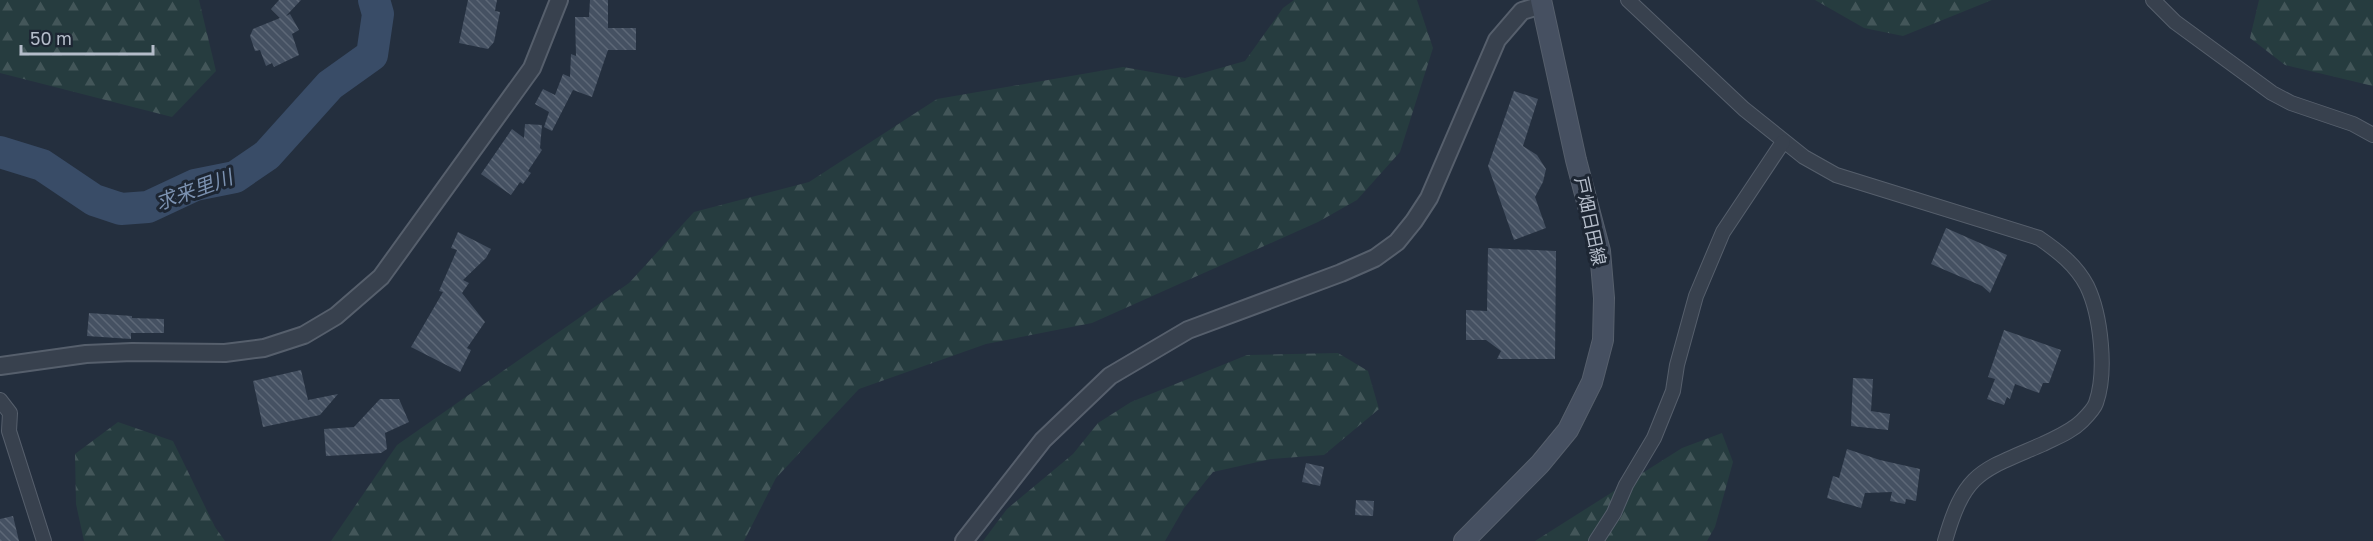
<svg xmlns="http://www.w3.org/2000/svg" width="2373" height="541" font-family="'Golos Text','Noto Sans JP',sans-serif">
<style>
.forest{fill:url(#forest-firs)}
.lines{fill:none;stroke-linecap:round;stroke-linejoin:round}
.river{stroke:#394c67;stroke-width:32}
.building{fill:url(#building-back-hatch)}
.minor-casing{stroke:#565f6c;stroke-width:16}
.tertiary-casing{stroke:#565f6c;stroke-width:20}
.secondary-casing{stroke:#565f6c;stroke-width:22}
.minor{stroke:#38414e;stroke-width:14}
.tertiary{stroke:#38414e;stroke-width:16}
.secondary{stroke:#465061;stroke-width:20}
.labels{text-anchor:middle;stroke-width:6;stroke-linejoin:round;paint-order:stroke}
.street-label{font-size:18px;fill:#b4bcc9;stroke:#1d2633}
.water-label{font-size:20px;font-style:italic;fill:#7c92b1;stroke:#1d2633}
</style>
<defs>
<pattern id="forest-firs" width="22" height="20" patternUnits="userSpaceOnUse" patternTransform="scale(1.5)"><rect width="22" height="20" fill="#263c3f"/><path d="M5 1l3.5 6h-7zM16 11l3.5 6h-7z" fill="#435659"/></pattern>
<pattern id="building-back-hatch" width="6" height="6" patternUnits="userSpaceOnUse" patternTransform="scale(1.5)"><rect width="6" height="6" fill="#455162"/><path d="M-1 5l2 2M0 0l6 6M5-1l2 2" fill="none" stroke="#5d6877"/></pattern>
</defs>
<rect width="100%" height="100%" fill="#242f3e"/>
<g class="forest">
<polygon points="0,0 199,0 216,71 172,117 0,73"/>
<polygon points="1294,0 1417,0 1433,48 1400,152 1357,200 1318,222 1092,323 986,344 859,389 776,478 744,541 331,541 397,445 629,283 694,212 809,182 937,99 1123,67 1185,78 1245,61 1283,8"/>
<polygon points="1815,0 1992,0 1903,36 1864,28"/>
<polygon points="2259,0 2373,0 2373,86 2285,65 2250,38"/>
<polygon points="1338,353 1368,371 1379,409 1324,455 1271,459 1213,472 1184,508 1165,541 983,541 1007,509 1073,454 1098,423 1131,402 1247,355"/>
<polygon points="118,422 173,441 215,527 225,541 84,541 76,504 75,454"/>
<polygon points="1722,433 1733,462 1715,527 1707,541 1535,541 1682,448"/>
</g>
<g class="lines">
<polyline class="river" points="0,152 42,165 94,200 121,209 148,207 195,185 235,177 267,155 330,85 372,55 378,14 374,0"/>
</g>
<g class="building">
<polygon points="279,0 301,0 286,16 290,14 299,30 292,34 299,55 274,67 272,63 266,66 260,50 255,51 250,36 253,29 280,18 271,9"/>
<polygon points="468,0 497,0 495,11 500,12 494,42 488,49 459,43"/>
<polygon points="590,0 608,0 608,28 636,28 636,50 608,50 592,97 573,90 552,131 544,127 549,112 535,104 543,89 555,95 563,74 570,77 571,54 576,56 575,17 589,17"/>
<polygon points="1514,91 1538,99 1523,146 1537,155 1546,169 1543,182 1535,197 1546,228 1514,240 1488,166"/>
<polygon points="525,124 542,125 540,148 542,150 528,171 531,173 523,184 520,182 511,195 481,174 512,129 524,138"/>
<polygon points="1946,228 2007,255 1990,293 1982,286 1931,264"/>
<polygon points="458,232 491,249 486,258 463,280 469,283 462,293 485,322 467,348 471,350 460,372 411,347 443,292 439,291 457,250 451,248"/>
<polygon points="1488,248 1556,251 1555,359 1497,359 1501,351 1486,340 1466,340 1466,310 1487,311"/>
<polygon points="89,313 132,316 132,318 164,319 164,333 131,333 131,339 87,336"/>
<polygon points="2004,330 2061,350 2049,383 2043,383 2039,393 2015,384 2010,399 2007,397 2004,405 1987,399 1995,379 1988,377"/>
<polygon points="301,370 308,400 338,394 320,415 263,427 253,381"/>
<polygon points="1853,378 1873,379 1871,411 1890,414 1888,430 1851,426"/>
<polygon points="380,399 399,399 409,422 385,433 387,449 381,453 326,456 324,429 354,427"/>
<polygon points="1847,449 1880,460 1920,469 1916,501 1906,499 1905,504 1890,501 1892,492 1865,493 1861,508 1827,498 1833,476 1839,478"/>
<polygon points="1306,463 1324,467 1320,486 1302,482"/>
<polygon points="1356,500 1374,501 1373,516 1355,515"/>
<polygon points="13,516 19,541 0,541 0,519"/>
</g>
<g class="lines">
<g class="minor-casing">
<g id="minor">
<path d="M1628 0 1744 109 1804 157 1836 175 2039 238C2058 251 2076 265 2087 286 2101 315 2107 372 2096 403 2094 409 2087 416 2082 421 2071 432 2057 437 2043 444 1981 471 1965 471 1945 541"/>
<polyline points="2153,0 2175,22 2272,93 2291,103 2353,124 2373,135"/>
<polyline points="0,400 10,413 9,431 44,541"/>
<polyline points="1596,541 1614,513 1626,485 1654,438 1673,391 1677,365 1696,296 1723,232 1783,142"/>
</g>
</g>
<g class="tertiary-casing">
<g id="tertiary">
<polyline points="0,366 86,354 132,352 225,353 264,348 304,335 336,316 381,277 532,68 559,0"/>
<polyline points="964,541 1043,440 1110,376 1188,330 1341,273 1375,258 1397,242 1414,221 1429,198 1497,40 1522,11 1542,5"/>
</g>
</g>
<g class="secondary-casing">
<polyline id="secondary" points="1464,541 1540,464 1568,430 1592,382 1603,340 1604,298 1600,251 1576,160 1541,0"/>
</g>
<use href="#minor" class="minor"/>
<use href="#tertiary" class="tertiary"/>
<use href="#secondary" class="secondary"/>
</g>
<g class="labels">
<g class="street-label">
<text transform="translate(1590 221) rotate(78)" y="6">戸畑日田線</text>
</g>
<g class="water-label">
<text transform="translate(194 190) rotate(-20)" y="7">求来里川</text>
</g>
</g>
<path d="M21 45v9h132v-9" fill="none" stroke="#b4bcc9" stroke-width="3"/>
<text x="30" y="45" font-size="18" fill="#b4bcc9" stroke="#1d2633" stroke-width="4.5" paint-order="stroke">50 m</text>
</svg>
